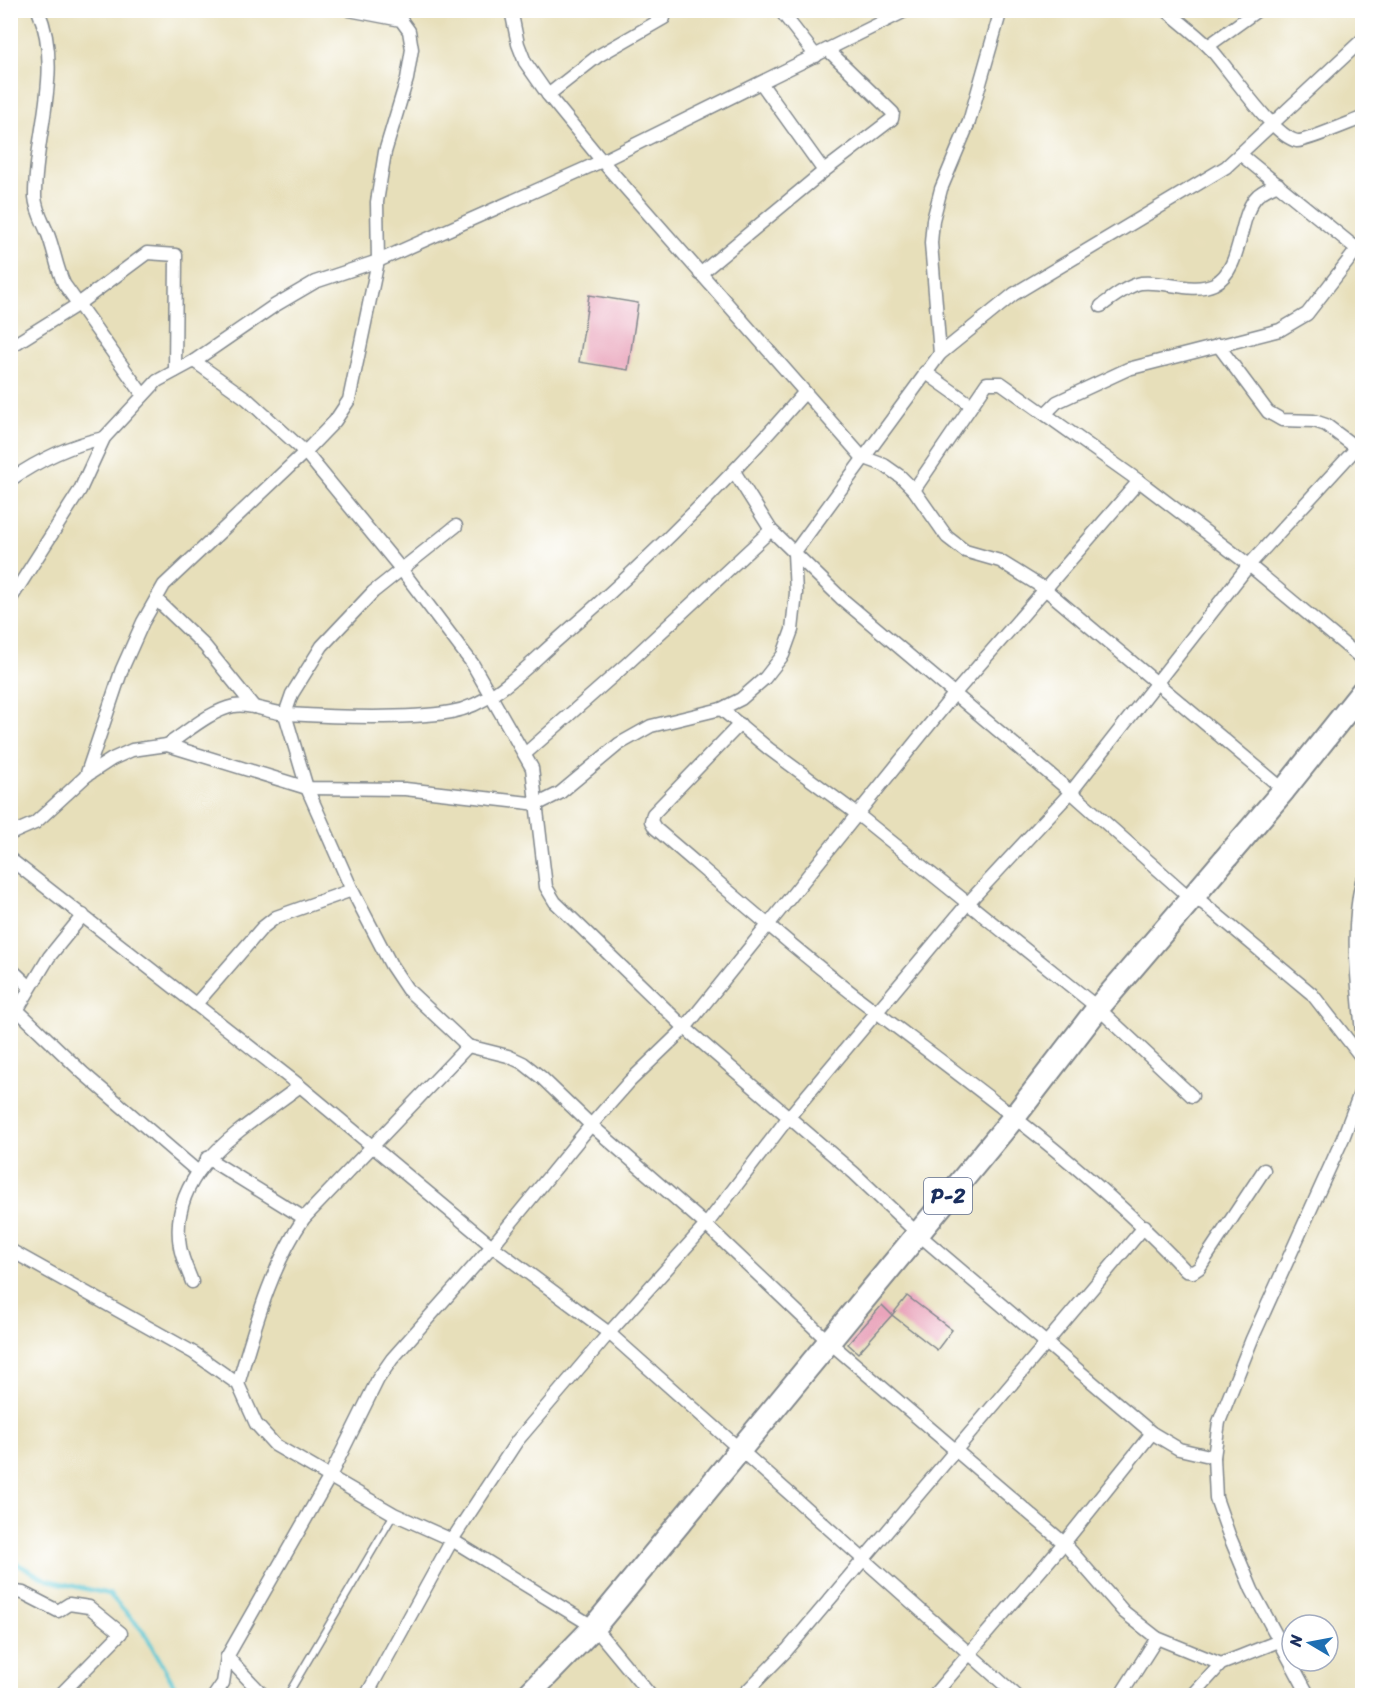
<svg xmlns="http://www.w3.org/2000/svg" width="1373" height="1706" font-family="Sriracha,sans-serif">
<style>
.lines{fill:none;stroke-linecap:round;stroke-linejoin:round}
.stream{stroke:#59c5d1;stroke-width:4.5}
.building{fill:#e9a4bb}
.lane-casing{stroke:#81878c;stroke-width:9}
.street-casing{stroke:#81878c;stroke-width:15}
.highway-casing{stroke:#81878c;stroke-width:26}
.lane{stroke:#fff;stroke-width:6}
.street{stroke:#fff;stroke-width:12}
.highway{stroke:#fff;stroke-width:22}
.labels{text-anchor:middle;stroke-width:6;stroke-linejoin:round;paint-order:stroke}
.shield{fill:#fff;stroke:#5f6d8e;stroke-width:1.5}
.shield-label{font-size:21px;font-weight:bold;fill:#1b2f5e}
</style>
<rect width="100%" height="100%" fill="#fff"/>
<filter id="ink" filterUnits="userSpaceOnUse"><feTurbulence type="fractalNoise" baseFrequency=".0167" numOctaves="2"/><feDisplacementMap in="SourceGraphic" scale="12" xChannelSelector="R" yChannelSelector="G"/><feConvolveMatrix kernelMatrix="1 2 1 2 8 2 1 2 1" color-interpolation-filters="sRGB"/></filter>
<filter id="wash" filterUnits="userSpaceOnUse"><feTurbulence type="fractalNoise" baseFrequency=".008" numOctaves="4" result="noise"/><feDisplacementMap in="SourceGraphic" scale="24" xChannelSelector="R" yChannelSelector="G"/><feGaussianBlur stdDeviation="1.35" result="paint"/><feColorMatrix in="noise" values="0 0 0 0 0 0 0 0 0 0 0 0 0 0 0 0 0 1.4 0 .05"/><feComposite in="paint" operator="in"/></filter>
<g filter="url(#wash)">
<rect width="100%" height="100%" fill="#e7dfba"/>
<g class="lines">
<polyline class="stream" points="10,1560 47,1580 109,1594 144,1632 180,1696"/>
</g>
<g id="blocks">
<g class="building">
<polygon points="589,295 638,303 628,370 579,362"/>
<polygon points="907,1296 952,1330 937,1350 892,1315"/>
<polygon points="882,1305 892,1315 858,1353 848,1344"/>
</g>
</g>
</g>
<g filter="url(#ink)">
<use href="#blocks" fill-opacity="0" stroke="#81878c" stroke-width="1.5"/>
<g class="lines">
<g class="lane-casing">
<polyline id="lane" points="287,1696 394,1514"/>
</g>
<g class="street-casing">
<g id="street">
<path d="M38 10C64 71 34 135 35 197 36 210 42 220 47 232 54 248 56 267 64 284L143 395"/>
<polyline points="511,10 518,44 525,62 548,95 602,161 862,457 884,465 901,477 914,490 947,537 965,551 1000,561 1045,589 1284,790"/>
<polyline points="780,10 816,56"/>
<path d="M1166 10C1180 22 1196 34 1209 47 1228 67 1272 136 1297 141 1304 142 1351 122 1362 118"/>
<polyline points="1208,46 1258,10"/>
<polyline points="548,95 598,56 664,18"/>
<polyline points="1240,154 1362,253"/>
<polyline points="824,171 892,119 893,113 828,50"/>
<polyline points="700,274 824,171 761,83"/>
<path d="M1101 306C1112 298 1127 286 1141 283 1164 280 1192 294 1214 284 1244 269 1237 215 1258 195 1263 191 1271 187 1278 184"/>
<polyline points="1218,345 1268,412 1282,420 1314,421 1326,425 1362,452"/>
<polyline points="10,347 77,305 147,253 176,255 175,371"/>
<polyline points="940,354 931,243 933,220 941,189 969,122 1001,10"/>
<polyline points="194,361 247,399 305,452 401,569 472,663 532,768 546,887 555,902 685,1028 854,1173 917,1233 1152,1433 1179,1449 1214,1457"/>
<polyline points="925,372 970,404"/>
<polyline points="1046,413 1057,402 1128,369 1280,330 1307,314 1362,243"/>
<polyline points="735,473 771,530 842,599 1071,792 1191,899 1203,903 1312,994 1362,1058"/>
<path d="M10 480C39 460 70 445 104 438"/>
<polyline points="914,490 987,383 1001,383 1139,481 1249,565 1362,659"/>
<polyline points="456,526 373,592 322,646 292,694 285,714 307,788 352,890 391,965 407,989 468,1046 508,1056 523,1063 542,1078 591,1125 706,1225 828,1341 1064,1543 1124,1612 1157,1638 1221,1664"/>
<polyline points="156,599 205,646 254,707"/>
<polyline points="10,600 80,490 104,438 157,381 194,361 274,306 315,282 378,261 602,161 907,10"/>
<polyline points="721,709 769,749 857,814 1098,1008 1192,1096"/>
<path d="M740 724 653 814 651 821 655 828C729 891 802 956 879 1014 986 1095 1094 1173 1186 1271L1193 1272 1199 1268 1264 1170"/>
<path d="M167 745C187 732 210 711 234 706 251 703 270 713 287 714 336 717 403 720 451 712 492 705 525 668 555 642 644 565 728 481 805 392"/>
<polyline points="526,753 629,662 771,530"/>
<polyline points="86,776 122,669 143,622 164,585 305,452 335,421 349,400 378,261 377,202 385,152 407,79 412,49 409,31 401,20 349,10"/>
<polyline points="10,834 35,823 86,776 112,759 132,750 167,745 307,788 405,789 538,804 560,793 619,744 651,726 721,709 741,699 765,678 783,655 792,630 796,593 794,553 940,354 1014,294 1226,167 1362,40"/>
<polyline points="10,859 300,1086 492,1246 609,1333 1017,1696"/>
<path d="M1362 881C1350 932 1358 982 1362 1034"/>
<polyline points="10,968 30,987"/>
<polyline points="10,1003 83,1073 198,1172"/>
<polyline points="196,1004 262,928 276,917 352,890"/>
<polyline points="10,1022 49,957 83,915"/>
<polyline points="207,1158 304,1218"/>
<polyline points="10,1250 194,1353 238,1384 256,1424 275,1445 394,1514 452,1540 594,1627 651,1696"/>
<path d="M192 1282C188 1271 182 1259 180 1247 167 1168 247 1127 300 1086"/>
<path d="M238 1384C255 1327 270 1268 304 1218L468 1046"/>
<polyline points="10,1591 23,1593 58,1611 69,1604 89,1607 121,1633 59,1696"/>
<polyline points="227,1657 264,1696"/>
<polyline points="214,1696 223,1683 227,1657 329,1478 378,1379 392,1359 492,1246 591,1125 630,1081 685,1028 955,693 1139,481"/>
<polyline points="366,1696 452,1540 517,1441 609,1333 706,1225 788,1118 968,903 1071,792 1249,565 1362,442"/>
<polyline points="742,1696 787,1650 1145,1226"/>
<polyline points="933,1696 1064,1543 1152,1433"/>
<polyline points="1120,1696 1157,1638"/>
<polyline points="1192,1696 1221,1664 1279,1641"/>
<polyline points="1309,1696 1252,1590 1229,1535 1216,1498 1214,1457 1219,1422 1252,1339 1343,1138 1362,1088"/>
</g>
</g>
<g class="highway-casing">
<polyline id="highway" points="527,1696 594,1627 1015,1116 1098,1008 1284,790 1362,692"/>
</g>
<use href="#lane" class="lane"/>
<use href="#street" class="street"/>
<use href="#highway" class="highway"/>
</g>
</g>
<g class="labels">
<rect class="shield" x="924" y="1178" width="48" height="36" rx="4.5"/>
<g class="shield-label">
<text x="948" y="1203">P-2</text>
</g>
</g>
<rect width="1373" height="1706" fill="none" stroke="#fff" stroke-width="36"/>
<g transform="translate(1310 1643) rotate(280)"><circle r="28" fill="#ffffff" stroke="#a4acbf" stroke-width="1.5"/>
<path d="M0-4.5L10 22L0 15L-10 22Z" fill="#1f6fb2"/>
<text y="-9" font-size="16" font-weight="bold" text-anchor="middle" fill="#1b2f5e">N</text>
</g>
</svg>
